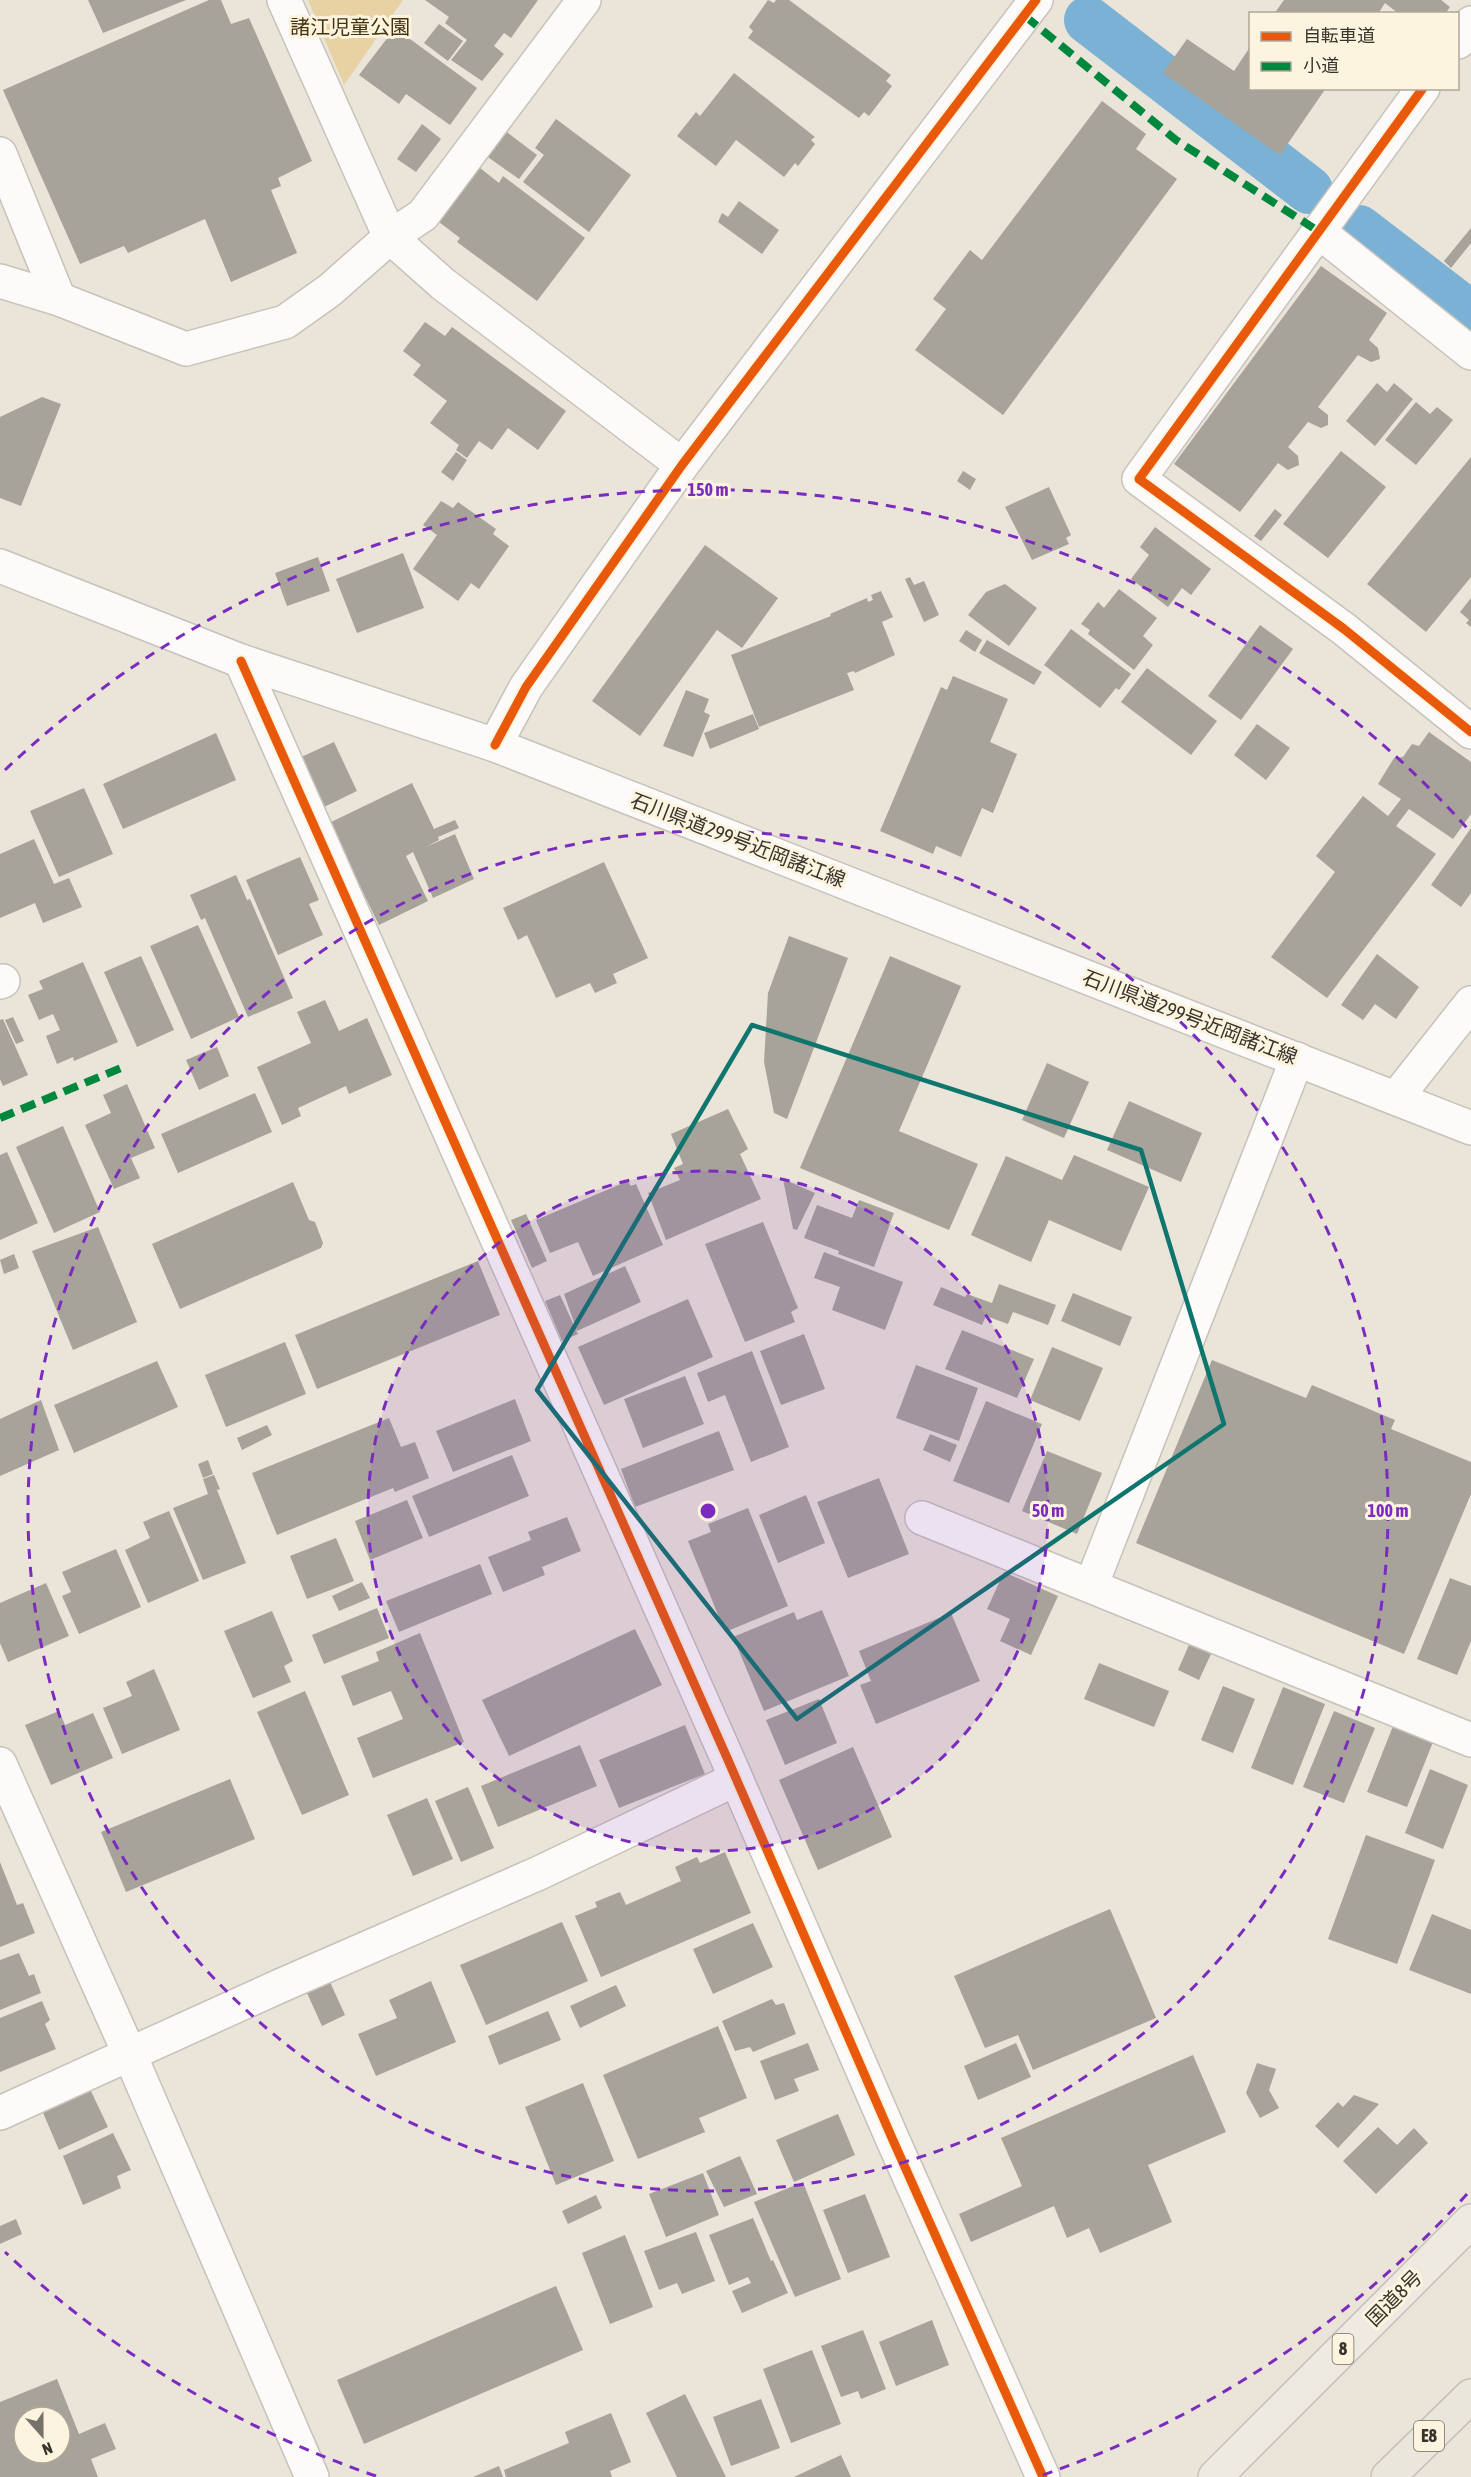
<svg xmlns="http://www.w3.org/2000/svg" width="1471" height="2477" font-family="'Asap Condensed','Noto Sans JP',sans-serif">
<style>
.green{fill:#e8d2a3}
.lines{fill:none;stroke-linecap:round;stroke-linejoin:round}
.canal{stroke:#7bb1d4;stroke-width:48}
.building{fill:#a7a39a;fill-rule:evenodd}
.minor-casing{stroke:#c7c2ba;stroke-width:36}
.secondary-casing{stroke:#c7c2ba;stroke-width:36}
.trunk-casing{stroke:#c5c1bc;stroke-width:36}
.motorway-casing{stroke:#c5c1bc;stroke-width:36}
.minor{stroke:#fcfbf9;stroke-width:33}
.secondary{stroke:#fcfbf9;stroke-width:33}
.trunk{stroke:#eeeae1;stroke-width:33}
.motorway{stroke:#ebe6db;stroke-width:33}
.quiet{stroke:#00873e;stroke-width:8;stroke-dasharray:15 8;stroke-linecap:butt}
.cycleway-casing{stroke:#fdf4e0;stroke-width:13}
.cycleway{stroke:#e8590c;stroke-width:9}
.marked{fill:none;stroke:#0f766e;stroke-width:4.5;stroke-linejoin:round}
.ring{fill:none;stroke:#7b2cbf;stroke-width:3;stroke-dasharray:10 8}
.labels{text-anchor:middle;stroke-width:6;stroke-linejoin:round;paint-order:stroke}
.shield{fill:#fdf4e0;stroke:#736e62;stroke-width:1.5}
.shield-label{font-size:18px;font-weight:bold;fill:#38342c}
.park-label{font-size:20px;fill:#43330e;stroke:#fdf4e0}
.street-label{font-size:20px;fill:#38342c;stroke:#fdf4e0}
.centre{fill:#7b2cbf;stroke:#fdf4e0;stroke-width:3}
.ring-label{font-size:18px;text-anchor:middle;font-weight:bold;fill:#7b2cbf;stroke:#fdf4e0;stroke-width:6;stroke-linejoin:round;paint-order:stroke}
</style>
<rect width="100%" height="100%" fill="#eae4d9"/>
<polygon class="green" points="308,0 403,0 344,85"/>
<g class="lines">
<g class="canal">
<polyline points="1088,20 1309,190"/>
<polyline points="1359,229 1471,315"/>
</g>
</g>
<g class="building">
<polygon points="88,0 186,0 103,33"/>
<polygon points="209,0 221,0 231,24 249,18 312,161 278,178 281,186 271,190 297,253 231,282 205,219 128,253 124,246 80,264 3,90"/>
<polygon points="425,0 538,0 511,38 504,33 494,46 504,54 482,81 451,60 467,40 445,23 449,17"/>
<polygon points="768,0 774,3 776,0 789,0 891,75 886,81 892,86 869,116 864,112 859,118 748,38 753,31 749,27"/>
<polygon points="1284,0 1441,0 1450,7 1445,14 1399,14 1385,3 1378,14 1274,14"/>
<polygon points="439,24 463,41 448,61 424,43"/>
<polygon points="395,28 477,88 450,125 406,94 399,104 359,75"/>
<polygon points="1187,39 1234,71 1250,47 1250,88 1326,88 1280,155 1163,73"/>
<polygon points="734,73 815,137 811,140 815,144 798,166 795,163 784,177 736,140 716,166 677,136 696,112 700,116"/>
<polygon points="1102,101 1146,134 1136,149 1177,179 1003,415 915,350 946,309 933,299 970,250 982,260"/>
<polygon points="556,119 631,175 589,232 523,182 544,155 535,148"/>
<polygon points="422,124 441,139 416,172 397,159"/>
<polygon points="504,130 537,155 519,179 485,155"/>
<polygon points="480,168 499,183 503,176 585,238 537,301 457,242 460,238 439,222"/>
<polygon points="739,201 779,230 762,254 718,222 722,213 728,217"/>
<polygon points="1471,228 1471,243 1451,268 1444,261"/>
<polygon points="1321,266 1387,313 1369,340 1378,348 1380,359 1371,362 1358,355 1318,407 1328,415 1328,425 1321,428 1308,422 1288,447 1298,456 1299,465 1288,470 1278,463 1240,512 1174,464"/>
<polygon points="425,322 445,336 452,327 566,411 538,450 508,428 492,450 479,441 467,458 456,450 459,445 430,423 447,401 413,375 421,365 403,351"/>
<polygon points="1377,383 1387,392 1394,383 1413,399 1375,446 1346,421"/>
<polygon points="42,397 61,404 21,506 0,498 0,417"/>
<polygon points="1416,402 1430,414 1437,407 1453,420 1416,465 1385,440"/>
<polygon points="1341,451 1386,487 1328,558 1283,524"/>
<polygon points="456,452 467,460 453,481 441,472"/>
<polygon points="1471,457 1471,577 1426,632 1367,584"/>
<polygon points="963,471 976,479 970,490 957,481"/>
<polygon points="1049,487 1071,535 1066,538 1069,544 1032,560 1005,507"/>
<polygon points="441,501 453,508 458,502 496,529 493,534 509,546 479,589 471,583 458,601 413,569 437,535 423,525"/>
<polygon points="1275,509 1282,515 1261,541 1254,536"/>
<polygon points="1155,527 1211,569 1191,595 1182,588 1168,607 1131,579 1149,555 1140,547"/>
<polygon points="705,545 778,598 742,648 717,630 640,736 592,701"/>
<polygon points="403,553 424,608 357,633 336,579"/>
<polygon points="318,557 330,591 287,606 275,573"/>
<polygon points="910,577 914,585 924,581 939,615 924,622 905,579"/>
<polygon points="1005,584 1037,608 1009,646 968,615 986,592"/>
<polygon points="1119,589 1157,618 1143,636 1153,645 1134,670 1088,634 1090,630 1081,624 1098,602 1104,608"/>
<polygon points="881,591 893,617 882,622 895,655 855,673 854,671 847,673 854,690 759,727 731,655 831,616 830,614 867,598 868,602 873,600 871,595"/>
<polygon points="1471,598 1471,627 1466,623 1469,620 1460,612"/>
<polygon points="1260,625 1293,649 1241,720 1208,696"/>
<polygon points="1071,629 1131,674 1119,690 1116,688 1100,708 1044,665"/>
<polygon points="966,630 982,640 975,652 959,641"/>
<polygon points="987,640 1042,672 1034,685 979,653"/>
<polygon points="1147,668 1217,721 1191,755 1121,702"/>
<polygon points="953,676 1008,699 990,742 1017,754 993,813 982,808 961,857 936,846 933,854 880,831 941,687 947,690"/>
<polygon points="686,690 709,699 704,712 710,715 693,757 663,746"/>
<polygon points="753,714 759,729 710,749 704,733"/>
<polygon points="1257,724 1290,748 1266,780 1234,755"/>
<polygon points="1429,732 1471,762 1471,814 1453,839 1409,809 1396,826 1436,854 1327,998 1271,957 1335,872 1316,856 1363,796 1388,816 1401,799 1378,784 1394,758 1403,757 1412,744 1419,746"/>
<polygon points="216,733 236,780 123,829 103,784"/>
<polygon points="334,742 357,791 324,807 299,758"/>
<polygon points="412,783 434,829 455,820 459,828 438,837 439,840 426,847 455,834 474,879 433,898 413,852 406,856 428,901 379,925 329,823"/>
<polygon points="84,788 113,854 59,877 30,811"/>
<polygon points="1471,828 1471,893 1461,907 1431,885"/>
<polygon points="34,839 54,884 69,878 82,907 43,923 35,903 0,918 0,854"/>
<polygon points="300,857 319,900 309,904 323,935 278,955 246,880"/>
<polygon points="604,862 648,958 613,974 617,983 595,993 590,983 556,998 527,935 518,940 503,908"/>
<polygon points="236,875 247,900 250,899 293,998 248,1017 205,918 201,920 190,895"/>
<polygon points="198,925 239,1017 191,1039 150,946"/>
<polygon points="789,936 848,958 787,1119 774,1113 764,1062 768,993"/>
<polygon points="1377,954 1419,987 1396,1019 1375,1004 1363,1020 1341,1005"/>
<polygon points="141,956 174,1030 137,1047 104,972"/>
<polygon points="890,956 961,986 899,1131 978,1164 949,1230 800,1168"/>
<polygon points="83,962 118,1042 74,1061 73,1057 57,1064 46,1036 60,1030 53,1014 39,1020 28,995 43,989 39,981"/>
<polygon points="325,1000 339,1031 367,1018 392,1075 349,1094 346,1086 298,1108 301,1116 282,1125 257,1067 311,1043 297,1012"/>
<polygon points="13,1017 24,1041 16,1044 5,1020"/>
<polygon points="3,1019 28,1075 3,1086 0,1079 0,1020"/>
<polygon points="217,1047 229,1076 199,1090 186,1060"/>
<polygon points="1047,1063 1089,1082 1064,1138 1022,1120"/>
<polygon points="127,1084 155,1148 131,1158 140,1178 114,1189 85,1125 111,1113 103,1095"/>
<polygon points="255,1093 272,1132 178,1173 161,1134"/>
<polygon points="1129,1101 1202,1133 1181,1182 1107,1150"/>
<polygon points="728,1109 748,1149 740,1154 761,1199 666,1240 648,1193 680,1180 674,1168 683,1164 671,1134"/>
<polygon points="63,1126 100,1212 54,1233 16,1147"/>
<polygon points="7,1152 38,1223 0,1240 0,1155"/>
<polygon points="1074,1155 1149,1187 1121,1251 1049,1220 1031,1262 971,1235 1006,1156 1062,1180"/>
<polygon points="783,1179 815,1193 797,1230 793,1229"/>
<polygon points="628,1181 631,1186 636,1184 663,1245 593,1276 578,1242 550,1253 536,1220"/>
<polygon points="293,1182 309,1220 315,1222 323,1243 321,1248 180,1309 152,1244"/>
<polygon points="859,1200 894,1213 874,1267 838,1254 839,1251 804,1238 817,1205 852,1218"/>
<polygon points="526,1214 547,1261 532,1268 511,1220"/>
<polygon points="763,1222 798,1308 791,1312 795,1322 745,1342 705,1244"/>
<polygon points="98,1227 137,1322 73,1350 32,1251"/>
<polygon points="824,1252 903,1282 885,1330 832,1310 840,1287 814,1278"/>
<polygon points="14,1254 19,1268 4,1274 0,1260"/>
<polygon points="478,1261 500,1315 317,1389 295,1335"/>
<polygon points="625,1266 641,1302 577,1331 564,1294"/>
<polygon points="999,1284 1056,1305 1048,1325 1013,1312 1008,1324 986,1316 982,1325 933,1305 941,1287 965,1297 967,1294 992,1303"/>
<polygon points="1073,1293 1132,1317 1120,1346 1061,1321"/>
<polygon points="560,1295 578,1334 562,1341 545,1301"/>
<polygon points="688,1299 713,1357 604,1405 578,1347"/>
<polygon points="962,1330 1034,1359 1017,1398 945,1369"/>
<polygon points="804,1334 825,1389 781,1405 760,1351"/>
<polygon points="285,1342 306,1394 226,1427 205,1375"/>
<polygon points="1052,1347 1103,1368 1080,1421 1030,1400"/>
<polygon points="752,1351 789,1447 751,1462 725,1395 708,1402 697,1373"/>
<polygon points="1212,1360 1306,1398 1312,1385 1395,1420 1391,1429 1471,1462 1471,1494 1404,1654 1136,1543"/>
<polygon points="157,1361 178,1407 74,1453 54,1405"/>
<polygon points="916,1365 978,1388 959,1441 896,1418"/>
<polygon points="685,1376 704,1424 643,1448 624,1399"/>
<polygon points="515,1399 531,1441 453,1472 436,1431"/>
<polygon points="41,1400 59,1450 0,1476 0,1419"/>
<polygon points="986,1401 1042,1424 1009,1503 953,1481"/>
<polygon points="389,1418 401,1447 415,1442 429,1478 395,1492 393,1488 277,1535 252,1473"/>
<polygon points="267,1425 272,1435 242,1450 237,1438"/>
<polygon points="719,1431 734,1470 635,1507 621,1469"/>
<polygon points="930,1434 957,1445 950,1462 923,1450"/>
<polygon points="1047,1451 1102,1473 1077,1534 1022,1511"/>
<polygon points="512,1455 529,1496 429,1537 412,1496"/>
<polygon points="208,1460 213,1474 203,1478 198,1464"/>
<polygon points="214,1475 220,1489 217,1490 246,1563 203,1580 173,1508 208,1494 203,1479"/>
<polygon points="879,1478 909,1554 848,1578 817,1502"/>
<polygon points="806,1495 825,1543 778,1563 759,1515"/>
<polygon points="407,1500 423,1538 370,1560 355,1521"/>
<polygon points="748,1508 788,1606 725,1632 688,1541 711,1532 708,1524"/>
<polygon points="169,1511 199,1581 148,1603 125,1550 150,1538 143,1522"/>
<polygon points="567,1517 581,1551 542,1567 545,1575 503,1592 488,1557 531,1540 528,1532"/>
<polygon points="336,1538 354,1581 307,1599 290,1556"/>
<polygon points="116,1549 141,1607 79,1634 62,1596 71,1592 62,1572"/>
<polygon points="480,1564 492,1594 399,1632 386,1601"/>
<polygon points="1004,1572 1058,1596 1031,1655 1000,1641 1010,1619 987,1609"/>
<polygon points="1450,1578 1471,1586 1471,1641 1457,1675 1417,1659"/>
<polygon points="362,1582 370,1598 339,1611 332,1596"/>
<polygon points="46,1583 69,1636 8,1662 0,1643 0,1603"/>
<polygon points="377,1608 389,1638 324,1664 312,1635"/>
<polygon points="822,1610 849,1676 764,1711 733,1637 794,1612 797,1620"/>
<polygon points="272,1611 293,1661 284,1666 291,1682 253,1698 224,1631"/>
<polygon points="951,1613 980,1681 876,1724 860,1685 871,1681 859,1651"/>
<polygon points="635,1629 662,1685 509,1756 482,1700"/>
<polygon points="1195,1631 1217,1641 1199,1680 1178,1670"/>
<polygon points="420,1633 464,1742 373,1778 357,1738 403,1719 391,1691 353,1706 341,1676 379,1661 376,1652"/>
<polygon points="1099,1663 1169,1691 1154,1727 1084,1699"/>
<polygon points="154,1669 180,1730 122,1754 103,1708 132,1696 126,1682"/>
<polygon points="1223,1686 1255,1699 1233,1753 1201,1740"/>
<polygon points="1283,1687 1325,1704 1293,1785 1251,1768"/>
<polygon points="305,1691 349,1795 302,1815 257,1712"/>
<polygon points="819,1699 837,1743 785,1765 766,1720"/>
<polygon points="59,1711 65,1725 93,1713 113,1758 51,1785 25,1725"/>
<polygon points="1334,1711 1375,1728 1344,1803 1303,1787"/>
<polygon points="685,1725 705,1774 619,1808 599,1760"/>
<polygon points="1393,1726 1433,1742 1407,1807 1367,1792"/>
<polygon points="580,1745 597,1786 498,1827 481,1786"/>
<polygon points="853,1747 892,1837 818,1870 779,1780"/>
<polygon points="1430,1769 1468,1785 1443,1849 1405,1833"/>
<polygon points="230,1779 255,1839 126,1892 101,1832"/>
<polygon points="468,1787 494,1848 461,1862 435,1801"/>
<polygon points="427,1798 453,1859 413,1876 387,1815"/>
<polygon points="1366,1835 1435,1860 1397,1964 1328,1939"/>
<polygon points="725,1852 751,1913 601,1977 575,1916 597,1907 595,1902 620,1892 626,1905 681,1881 675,1867 697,1857 700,1863"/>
<polygon points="0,1862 17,1905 23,1903 35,1933 0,1947"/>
<polygon points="1110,1909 1156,2018 1033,2070 1018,2035 985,2048 954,1976"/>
<polygon points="1432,1914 1471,1930 1471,1994 1409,1970"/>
<polygon points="562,1922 588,1981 486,2025 460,1965"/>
<polygon points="753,1923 773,1967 713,1994 693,1949"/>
<polygon points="19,1953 29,1976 34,1974 41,1993 0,2010 0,1960"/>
<polygon points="431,1981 456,2042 376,2076 358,2034 397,2018 389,2000"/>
<polygon points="330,1982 345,2015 322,2026 307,1993"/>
<polygon points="616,1985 626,2006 580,2028 570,2006"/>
<polygon points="772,1999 776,2005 784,2003 796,2034 753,2052 750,2047 735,2051 722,2021"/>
<polygon points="42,2001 50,2020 45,2024 56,2049 0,2072 0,2018"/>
<polygon points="548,2011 561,2040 499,2065 488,2036"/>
<polygon points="718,2026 747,2098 699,2118 705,2132 638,2159 603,2075"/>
<polygon points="808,2043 819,2070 794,2079 799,2091 775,2100 760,2061"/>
<polygon points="1016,2043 1031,2077 978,2100 964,2066"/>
<polygon points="1193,2055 1226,2132 1148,2165 1172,2222 1100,2253 1089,2228 1067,2238 1054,2206 971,2242 959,2214 1022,2186 1001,2138"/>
<polygon points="1257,2063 1276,2069 1269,2090 1279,2108 1260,2118 1246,2093"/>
<polygon points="583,2083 614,2161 556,2185 525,2107"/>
<polygon points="89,2087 108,2127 59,2150 41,2108"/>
<polygon points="1354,2095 1379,2104 1338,2148 1315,2126 1338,2102 1343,2107"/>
<polygon points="838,2114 855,2155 794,2182 776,2140"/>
<polygon points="1378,2127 1397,2145 1414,2128 1428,2143 1376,2194 1343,2161"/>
<polygon points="113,2133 131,2170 117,2176 121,2188 83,2205 63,2156"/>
<polygon points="740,2156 757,2194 724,2207 706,2171"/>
<polygon points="703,2173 719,2215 666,2237 649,2194"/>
<polygon points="803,2182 841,2279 795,2297 754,2202"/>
<polygon points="865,2194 890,2257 848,2273 823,2210"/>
<polygon points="596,2195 602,2208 568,2224 562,2211"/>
<polygon points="753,2218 771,2261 773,2260 788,2293 742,2313 732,2291 751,2283 748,2277 729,2285 709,2235"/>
<polygon points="16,2219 22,2234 0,2244 0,2226"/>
<polygon points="696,2232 715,2281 682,2294 677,2283 659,2290 644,2251"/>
<polygon points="625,2235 653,2307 610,2324 582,2253"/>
<polygon points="556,2286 583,2350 364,2444 337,2380"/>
<polygon points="932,2320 949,2365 896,2386 879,2342"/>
<polygon points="863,2330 886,2389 861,2399 858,2391 841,2397 821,2346"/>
<polygon points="812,2350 841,2424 791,2443 763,2369"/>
<path d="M57 2379 79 2434 105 2423 116 2449 91 2459 98 2477H0V2402ZM24 2417H60V2453H24Z"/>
<polygon points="685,2394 726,2477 677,2477 646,2413"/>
<polygon points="761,2399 780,2448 731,2466 713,2417"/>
<polygon points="611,2413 631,2462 610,2471 612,2477 506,2477 504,2470 569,2443 565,2432"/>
<polygon points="841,2455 851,2477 794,2477"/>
<polygon points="499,2466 503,2477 473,2477"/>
</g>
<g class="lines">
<g class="minor-casing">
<g id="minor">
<polyline points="284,0 390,237 443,284 682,465"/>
<polyline points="1458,42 1471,23"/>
<polyline points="1423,88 1139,479 1344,629 1471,732"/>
<polyline points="0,154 59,299"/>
<polyline points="1318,231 1471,353"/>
<polyline points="0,281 59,299 186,349 285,322 330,290 390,237 423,215 584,0"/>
<polyline points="241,661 728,1760 892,2138 1043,2477"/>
<polyline points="495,745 526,687 682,465 1036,0"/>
<polyline points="0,982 3,981"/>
<polyline points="1396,1098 1471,1003"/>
<polyline points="922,1518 1471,1740"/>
<polyline points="1091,1586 1297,1059"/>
<polyline points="0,1764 130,2055 312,2477"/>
<polyline points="0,2113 282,1985 539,1873 736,1779"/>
</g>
</g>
<g class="secondary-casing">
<polyline id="secondary" points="0,566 241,661 495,745 1471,1128"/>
</g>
<g class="trunk-casing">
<polyline id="trunk" points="1215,2477 1471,2221"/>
</g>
<g class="motorway-casing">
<polyline id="motorway" points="1388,2477 1471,2396"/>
</g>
<use href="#minor" class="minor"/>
<use href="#secondary" class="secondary"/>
<use href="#trunk" class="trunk"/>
<use href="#motorway" class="motorway"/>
<g class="quiet">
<polyline points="1025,16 1176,140 1318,231"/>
<polyline points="0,1118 121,1068"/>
</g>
<g class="cycleway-casing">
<g id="cycleway">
<polyline points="1423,88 1139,479 1344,629 1471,732"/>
<polyline points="241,661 728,1760 892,2138 1043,2477"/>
<polyline points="495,745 526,687 682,465 1036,0"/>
</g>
</g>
<use href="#cycleway" class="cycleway"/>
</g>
<path class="marked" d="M752 1025 1141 1150 1224 1424 797 1719 537 1390Z"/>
<circle cx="708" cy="1511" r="340" fill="#7b2cbf" fill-opacity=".12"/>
<g class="ring">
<circle cx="708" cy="1511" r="340"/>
<circle cx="708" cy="1511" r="680"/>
<path d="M1467 2194A1021 1021 0 0 1 1040 2476M376 2476A1021 1021 0 0 1 5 2252M5 770A1021 1021 0 0 1 1467 828"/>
</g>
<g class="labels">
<g class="shield">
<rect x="1332.5" y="2334" width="21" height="30" rx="4.5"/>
<rect x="1414" y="2421" width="30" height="30" rx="4.5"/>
</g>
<g class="shield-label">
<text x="1343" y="2355">8</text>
<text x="1429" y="2442">E8</text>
</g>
<g class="park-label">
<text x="350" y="34">諸江児童公園</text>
</g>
<g class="street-label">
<text transform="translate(738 840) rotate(21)" y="7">石川県道299号近岡諸江線</text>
<text transform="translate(1190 1017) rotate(21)" y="7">石川県道299号近岡諸江線</text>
<text transform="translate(1394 2298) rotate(-45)" y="7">国道8号</text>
</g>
</g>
<circle cx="708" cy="1511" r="9" class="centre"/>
<g class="ring-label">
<text x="708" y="496">150 m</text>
<text x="1048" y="1517">50 m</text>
<text x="1388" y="1517">100 m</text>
</g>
<rect x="1249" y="12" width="210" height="78" fill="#fdf4e0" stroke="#aea798" stroke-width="1.5"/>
<rect x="1261" y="32" width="30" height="9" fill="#e8590c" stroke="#aea798" stroke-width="1.5"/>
<text x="1303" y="42" font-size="18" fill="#38342c">自転車道</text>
<rect x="1261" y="62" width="30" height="9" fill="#00873e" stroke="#aea798" stroke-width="1.5"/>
<text x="1303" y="72" font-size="18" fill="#38342c">小道</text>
<g transform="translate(42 2435) rotate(159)"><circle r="28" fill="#fdf4e0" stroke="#aea798" stroke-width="1.5"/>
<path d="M0-4.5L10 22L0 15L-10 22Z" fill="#767269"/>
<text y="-9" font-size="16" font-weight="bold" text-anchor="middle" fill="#38342c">N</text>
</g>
</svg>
